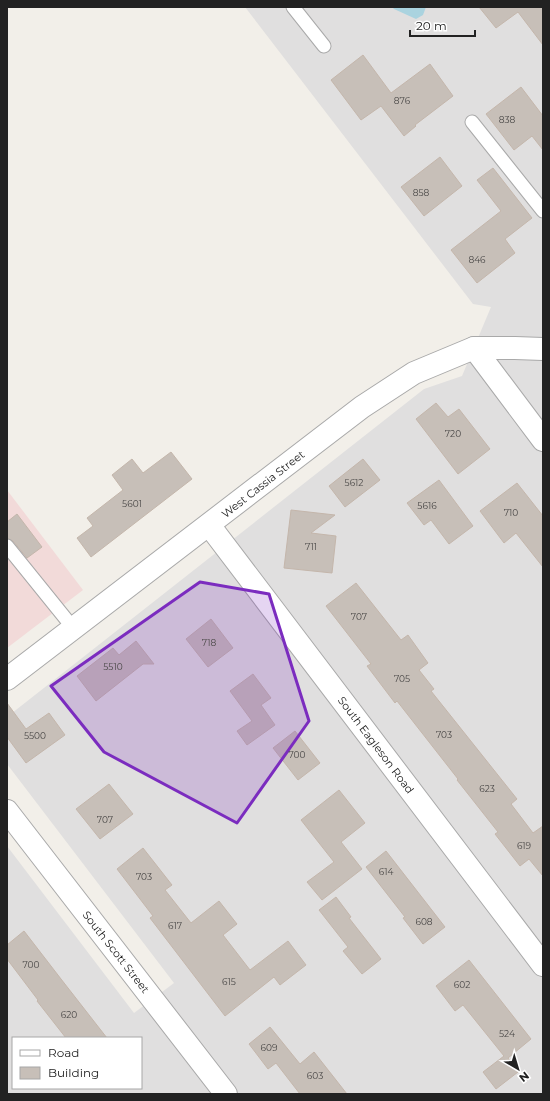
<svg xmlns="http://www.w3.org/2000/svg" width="550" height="1101" font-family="Montserrat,sans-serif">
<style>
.residential{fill:#e0dfdf;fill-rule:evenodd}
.commercial{fill:#f2dad9}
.water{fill:#aad3df}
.building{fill:#c7bfb8;stroke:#c4b6ab}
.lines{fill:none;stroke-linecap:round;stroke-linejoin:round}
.service-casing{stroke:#a9a9a9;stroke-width:15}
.minor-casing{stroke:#a9a9a9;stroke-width:24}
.service{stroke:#fff;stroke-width:13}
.minor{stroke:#fff;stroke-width:22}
.marked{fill:#7b2cbf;fill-opacity:0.2;stroke:#7b2cbf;stroke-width:3;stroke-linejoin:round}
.labels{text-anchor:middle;stroke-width:3.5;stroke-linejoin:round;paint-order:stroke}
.number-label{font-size:9px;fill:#4b4948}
.street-label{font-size:11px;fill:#222;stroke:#fff}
</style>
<rect width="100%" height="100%" fill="#f2efe9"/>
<path class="residential" d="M245 7H543V1094H7V846L134 1013 174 983 7 764V717L424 389 462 376 491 307 473 304ZM13 1038H141V1088H13Z"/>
<polygon class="commercial" points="7,490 83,590 7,648"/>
<polygon class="water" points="392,7 426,7 423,15 416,19 394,9"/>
<g class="building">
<polygon points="479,7 543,7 543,45 518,12 496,28"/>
<polygon points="363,55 391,93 430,64 453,96 415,125 416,126 404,136 381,106 361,120 331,80"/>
<polygon points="521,87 543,116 543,150 532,136 514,150 486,114"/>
<polygon points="440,157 462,186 424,216 401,187"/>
<polygon points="493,168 532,218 505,239 515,253 477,283 451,250 501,211 477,180"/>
<polygon points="436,403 448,417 459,409 490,449 458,474 416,419"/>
<polygon points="171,452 192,479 91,557 77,538 93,526 87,518 123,490 112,475 132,459 143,473"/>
<polygon points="363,459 380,480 345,507 329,486"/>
<polygon points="439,480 473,526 449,544 431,520 424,525 407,503"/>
<polygon points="517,483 543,516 543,567 516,533 504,543 480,511"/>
<polygon points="291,510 335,515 311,533 336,536 332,573 284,568"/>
<polygon points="17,514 42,547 27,558 13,541 7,538 7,522"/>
<polygon points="356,583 401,640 408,635 428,663 419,670 434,689 431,691 517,799 511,804 533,833 543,826 543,876 529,859 520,866 495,834 498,832 457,780 458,779 397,701 395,703 367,666 371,664 326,606"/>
<polygon points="211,619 233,648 208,667 186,639"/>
<polygon points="136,641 154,664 143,664 96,701 77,676 113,648 119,655"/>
<polygon points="253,674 271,698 261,705 275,725 247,745 237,731 252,721 230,691"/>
<polygon points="7,703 26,729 49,713 65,735 26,763 7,737"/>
<polygon points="295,731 320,763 298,780 273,748"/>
<polygon points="109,784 133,814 100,839 76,809"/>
<polygon points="339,790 365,823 341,842 362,869 322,900 307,882 334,862 301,820"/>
<polygon points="143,848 172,885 165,890 191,923 219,901 237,924 223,935 250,970 288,941 306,965 280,985 274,977 225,1016 150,918 153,916 117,869"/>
<polygon points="386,851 445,927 423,944 403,918 405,917 366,867"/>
<polygon points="336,897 351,917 349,918 381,959 362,974 343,951 348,947 319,910"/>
<polygon points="24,931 61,979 107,1038 66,1038 37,1001 38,1000 7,959 7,945"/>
<polygon points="469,960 531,1039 508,1058 518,1072 496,1089 483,1072 504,1056 463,1005 455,1011 436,986"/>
<polygon points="270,1027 300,1064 314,1052 347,1094 300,1094 276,1063 268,1069 249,1044"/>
</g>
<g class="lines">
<g class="service-casing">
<g id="service">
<polyline points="293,7 324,46"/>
<polyline points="472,122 543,211"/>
<polyline points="7,546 74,629"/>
</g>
</g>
<g class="minor-casing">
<g id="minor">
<polyline points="474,348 543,440"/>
<polyline points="209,525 543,965"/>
<polyline points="7,679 362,407 414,373 474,348 515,348 543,349"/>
<polyline points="7,811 226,1094"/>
</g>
</g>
<use href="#service" class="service"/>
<use href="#minor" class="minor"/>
</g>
<path class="marked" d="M200 582 269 594 309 721 237 823 104 752 51 686Z"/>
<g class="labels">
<g class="number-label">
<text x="402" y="104">876</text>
<text x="507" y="123">838</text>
<text x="421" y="196">858</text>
<text x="477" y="263">846</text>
<text x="453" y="437">720</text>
<text x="354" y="486">5612</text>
<text x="132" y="507">5601</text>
<text x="427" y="509">5616</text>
<text x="511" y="516">710</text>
<text x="311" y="550">711</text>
<text x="359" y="620">707</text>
<text x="209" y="646">718</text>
<text x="113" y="670">5510</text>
<text x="402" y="682">705</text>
<text x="444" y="738">703</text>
<text x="35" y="739">5500</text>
<text x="297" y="758">700</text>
<text x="487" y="792">623</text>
<text x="105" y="823">707</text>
<text x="524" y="849">619</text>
<text x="386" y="875">614</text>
<text x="144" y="880">703</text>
<text x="424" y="925">608</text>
<text x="175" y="929">617</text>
<text x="31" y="968">700</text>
<text x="229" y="985">615</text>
<text x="462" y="988">602</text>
<text x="69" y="1018">620</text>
<text x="507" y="1037">524</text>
<text x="269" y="1051">609</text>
<text x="315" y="1079">603</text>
</g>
<g class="street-label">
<text transform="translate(263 484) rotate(-38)" y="4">West Cassia Street</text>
<text transform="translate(376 745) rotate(53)" y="4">South Eagleson Road</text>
<text transform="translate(116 952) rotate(52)" y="4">South Scott Street</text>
</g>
</g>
<rect width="550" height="1101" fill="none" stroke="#222222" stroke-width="16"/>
<rect x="12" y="1037" width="130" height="52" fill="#ffffff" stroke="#a7a7a7"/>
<rect x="20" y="1050" width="20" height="6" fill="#ffffff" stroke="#a7a7a7"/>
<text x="48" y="1057" font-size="12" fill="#222222">Road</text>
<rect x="20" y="1067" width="20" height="12" fill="#c7bfb8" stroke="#a7a7a7"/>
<text x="48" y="1077" font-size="12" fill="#222222">Building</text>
<g transform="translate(518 1069) rotate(142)" stroke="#ffffff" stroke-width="3" paint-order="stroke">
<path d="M0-3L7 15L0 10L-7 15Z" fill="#222222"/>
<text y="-6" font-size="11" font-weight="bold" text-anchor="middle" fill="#222222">N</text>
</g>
<path d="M410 30v6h65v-6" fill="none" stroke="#222222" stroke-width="2"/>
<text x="416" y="30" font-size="12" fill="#222222" stroke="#ffffff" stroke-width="3" paint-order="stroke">20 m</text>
</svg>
